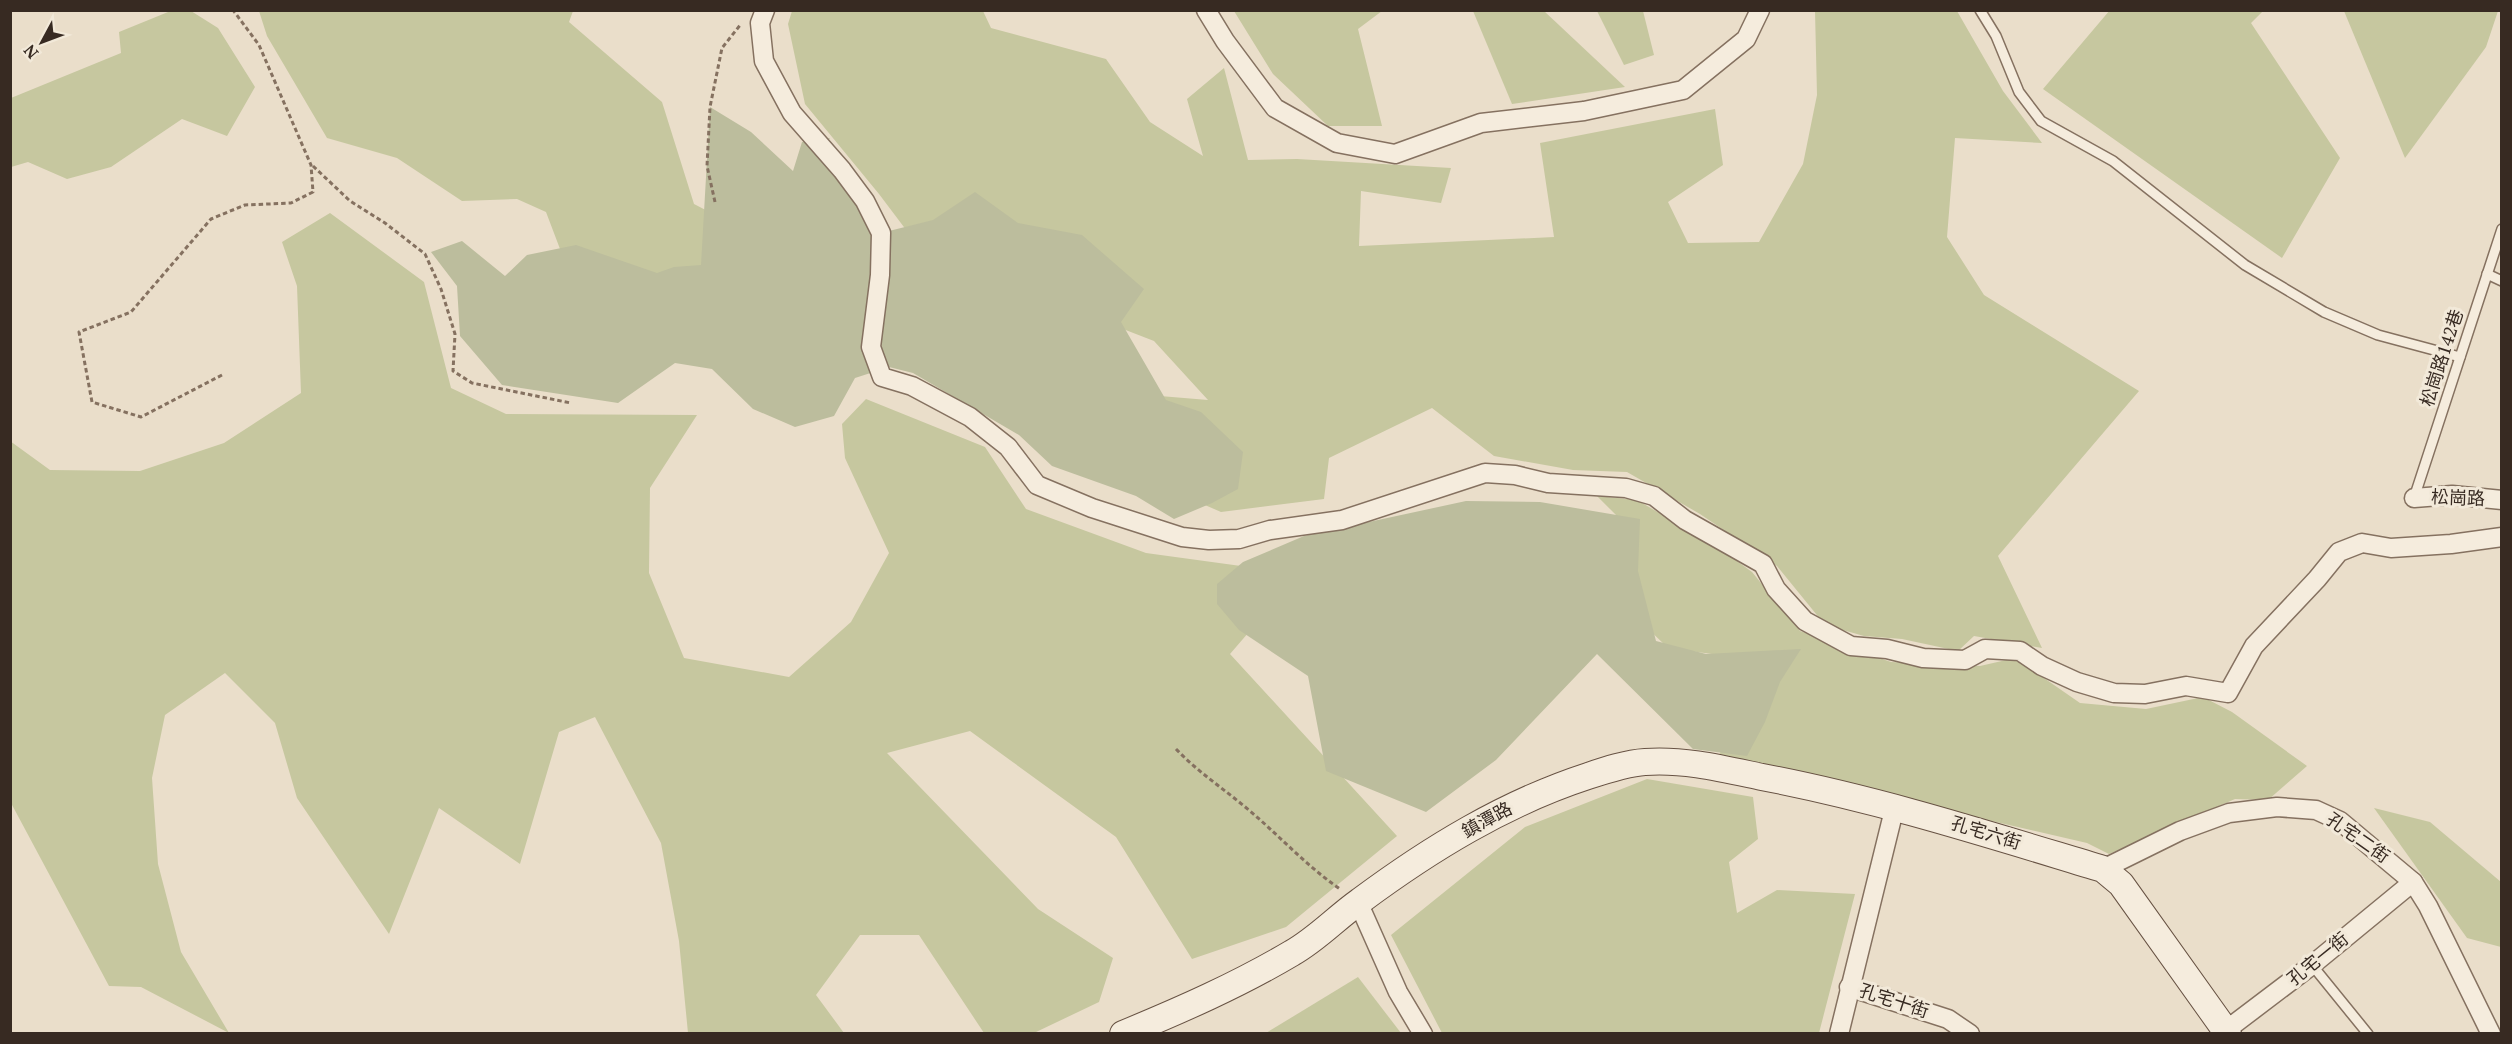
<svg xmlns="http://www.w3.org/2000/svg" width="2512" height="1044" font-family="'PT Serif','Noto Sans TC',serif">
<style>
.green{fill:#c6c79f}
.cemetery{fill:#bcbd9d}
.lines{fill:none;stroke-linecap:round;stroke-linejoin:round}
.lane-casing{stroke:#857160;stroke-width:12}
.street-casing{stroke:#857160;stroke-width:21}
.secondary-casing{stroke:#675243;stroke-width:28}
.path{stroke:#857160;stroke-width:3;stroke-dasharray:4.5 3;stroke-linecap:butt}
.lane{stroke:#f5ecdd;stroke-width:9}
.street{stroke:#f5ecdd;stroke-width:18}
.secondary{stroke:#f5ecdd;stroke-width:26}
.labels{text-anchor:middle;stroke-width:6;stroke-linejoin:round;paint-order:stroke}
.street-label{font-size:18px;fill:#372a22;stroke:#f2e9d9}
</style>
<rect width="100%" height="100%" fill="#eadeca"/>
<g class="green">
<polygon points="173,10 191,11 218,28 255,87 227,136 182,119 111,167 67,179 28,162 11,167 11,98 121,53 119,32"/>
<polygon points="2110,10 2263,11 2251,23 2340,158 2282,258 2043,89"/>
<polygon points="259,11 573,11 569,22 662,102 694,204 831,275 590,328 546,212 517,199 462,201 397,158 327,138 267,36"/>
<polygon points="792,11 983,11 991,28 1106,59 1150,122 1203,156 1187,99 1224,68 1248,160 1297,159 1451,168 1441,203 1361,191 1359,246 1554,237 1540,143 1715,109 1723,165 1668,202 1688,243 1759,242 1803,164 1817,95 1815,11 1957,11 2003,91 2042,143 1955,138 1947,237 1984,295 2139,391 1998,556 2042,648 1974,636 1958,651 1902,639 1864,636 1825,625 1777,566 1700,514 1627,472 1573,470 1494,456 1432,408 1329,458 1324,499 1221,512 1074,448 1088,390 1208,400 1154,341 922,251 879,194 805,104 788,24"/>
<polygon points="1234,11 1382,11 1358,29 1382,126 1328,126 1273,74"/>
<polygon points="1473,11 1544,11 1625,87 1512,104"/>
<polygon points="1597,11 1643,11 1654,55 1624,65"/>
<polygon points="2344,11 2498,11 2486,47 2405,158"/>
<polygon points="330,213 424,282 451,388 506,414 697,415 650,488 649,573 684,658 789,677 851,622 889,553 845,458 842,424 866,399 985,447 1026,509 1146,553 1299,574 1230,654 1397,836 1286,927 1192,959 1116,837 970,731 887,753 1038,909 1113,958 1099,1002 1034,1033 984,1033 919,935 860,935 816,995 844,1033 688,1033 679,941 661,843 595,717 559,732 520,864 439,808 389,934 297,798 275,723 225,673 165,715 152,778 158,864 181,952 229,1033 141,987 109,986 11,803 10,441 50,470 140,471 224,443 301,393 297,286 282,242"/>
<polygon points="1597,496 1637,500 1719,548 1752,572 1800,631 1891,662 1980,666 2015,658 2080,703 2146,709 2203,697 2232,712 2307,766 2268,800 2235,799 2109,854 2087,843 1718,758 1740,704 1778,663 1668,648 1638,619 1630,529"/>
<polygon points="1647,779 1753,797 1758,839 1729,862 1737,913 1777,890 1855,894 1819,1033 1442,1033 1391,935 1525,827"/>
<polygon points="2374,808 2430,822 2501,882 2501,947 2467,938"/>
<polygon points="1358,977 1401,1033 1266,1033"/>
</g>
<g class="cemetery">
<polygon points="710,107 751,132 793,171 802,142 830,138 822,149 881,233 933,220 975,192 1018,223 1082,235 1144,289 1121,322 1166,400 1201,412 1243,452 1238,489 1212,503 1174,519 1136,496 1052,466 1019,435 913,373 889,367 855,378 834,416 795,427 753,409 712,369 675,363 618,403 502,385 460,336 457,286 431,252 462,241 505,276 527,255 576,245 657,273 674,267 701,265"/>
<polygon points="1466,501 1540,502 1640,519 1638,571 1656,641 1706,654 1801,649 1780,682 1765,722 1747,756 1693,749 1597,654 1496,760 1426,812 1326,771 1308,676 1239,630 1217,604 1217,584 1243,562 1304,536"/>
</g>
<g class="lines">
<g class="lane-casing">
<g id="lane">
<polyline points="1980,10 1996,36 2019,92 2041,121 2113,161 2245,265 2324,312 2378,335 2460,357"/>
<polyline points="2487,274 2502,281"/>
<polyline points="2414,498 2502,229"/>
<polyline points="2312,965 2368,1034"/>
</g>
</g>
<g class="street-casing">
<g id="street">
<polyline points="765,10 760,23 764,61 792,113 842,170 865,201 881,233 880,275 871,347 882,377 912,386 970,417 1008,447 1037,485 1092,508 1182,537 1209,540 1239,539 1270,530 1342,520 1485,473 1515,475 1548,483 1626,488 1654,496 1685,520 1763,564 1776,589 1805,621 1851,646 1887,649 1923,658 1965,660 1985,649 2020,651 2042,666 2077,682 2114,693 2145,694 2186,686 2228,693 2254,646 2317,579 2339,552 2362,543 2391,548 2451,544 2502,537"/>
<polyline points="1206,10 1225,41 1275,108 1337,143 1395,154 1481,123 1584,111 1683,90 1746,39 1760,10"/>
<polyline points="2414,498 2452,495 2502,500"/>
<polyline points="2103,869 2180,831 2229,813 2277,807 2316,810 2340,821 2413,882 2428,906 2491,1034"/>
<polyline points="1358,902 1398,992 1423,1034"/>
<polyline points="1849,987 1948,1019 1970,1034"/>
<polyline points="1839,1034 1895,806"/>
<polyline points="2221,1034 2312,965 2413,882"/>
</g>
</g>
<g class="secondary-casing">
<path id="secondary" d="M1123 1034C1181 1010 1238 985 1292 953 1317 939 1336 918 1360 901 1430 849 1505 803 1588 776 1606 770 1627 763 1645 762 1684 759 1724 769 1762 777 1878 799 1990 835 2103 869L2121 884 2228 1034"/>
</g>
<g class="path">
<polyline points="313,166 350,201 385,223 425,254 441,289 455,334 453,371 472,383 571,403"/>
<polyline points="715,202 707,166 710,107 722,48 741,24"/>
<polyline points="222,375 141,417 92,402 79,332 131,312 211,219 245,205 291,203 313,192 311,165 259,45 233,10"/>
<path d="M1176 749C1197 771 1221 787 1244 806 1277 833 1305 865 1340 889"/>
</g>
<use href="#lane" class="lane"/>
<use href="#street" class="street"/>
<use href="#secondary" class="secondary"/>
</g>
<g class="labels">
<g class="street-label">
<text transform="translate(2442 358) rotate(-72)" y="6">松崗路142巷</text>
<text transform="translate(2458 498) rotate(2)" y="6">松崗路</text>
<text transform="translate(1487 820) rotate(-29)" y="6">鎮潭路</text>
<text transform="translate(1986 833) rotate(17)" y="6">孔宅六街</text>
<text transform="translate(2358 838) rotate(35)" y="6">孔宅二街</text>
<text transform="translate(2318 959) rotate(-39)" y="6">孔宅一街</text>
<text transform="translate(1894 1001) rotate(18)" y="6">孔宅十街</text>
</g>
</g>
<rect width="2512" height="1044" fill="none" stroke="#372a22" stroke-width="24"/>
<g transform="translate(42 42) rotate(229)" stroke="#f2e9d9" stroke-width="4.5" paint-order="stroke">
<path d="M0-4.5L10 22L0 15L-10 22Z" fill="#372a22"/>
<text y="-9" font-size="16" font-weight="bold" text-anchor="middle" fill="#372a22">N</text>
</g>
</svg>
